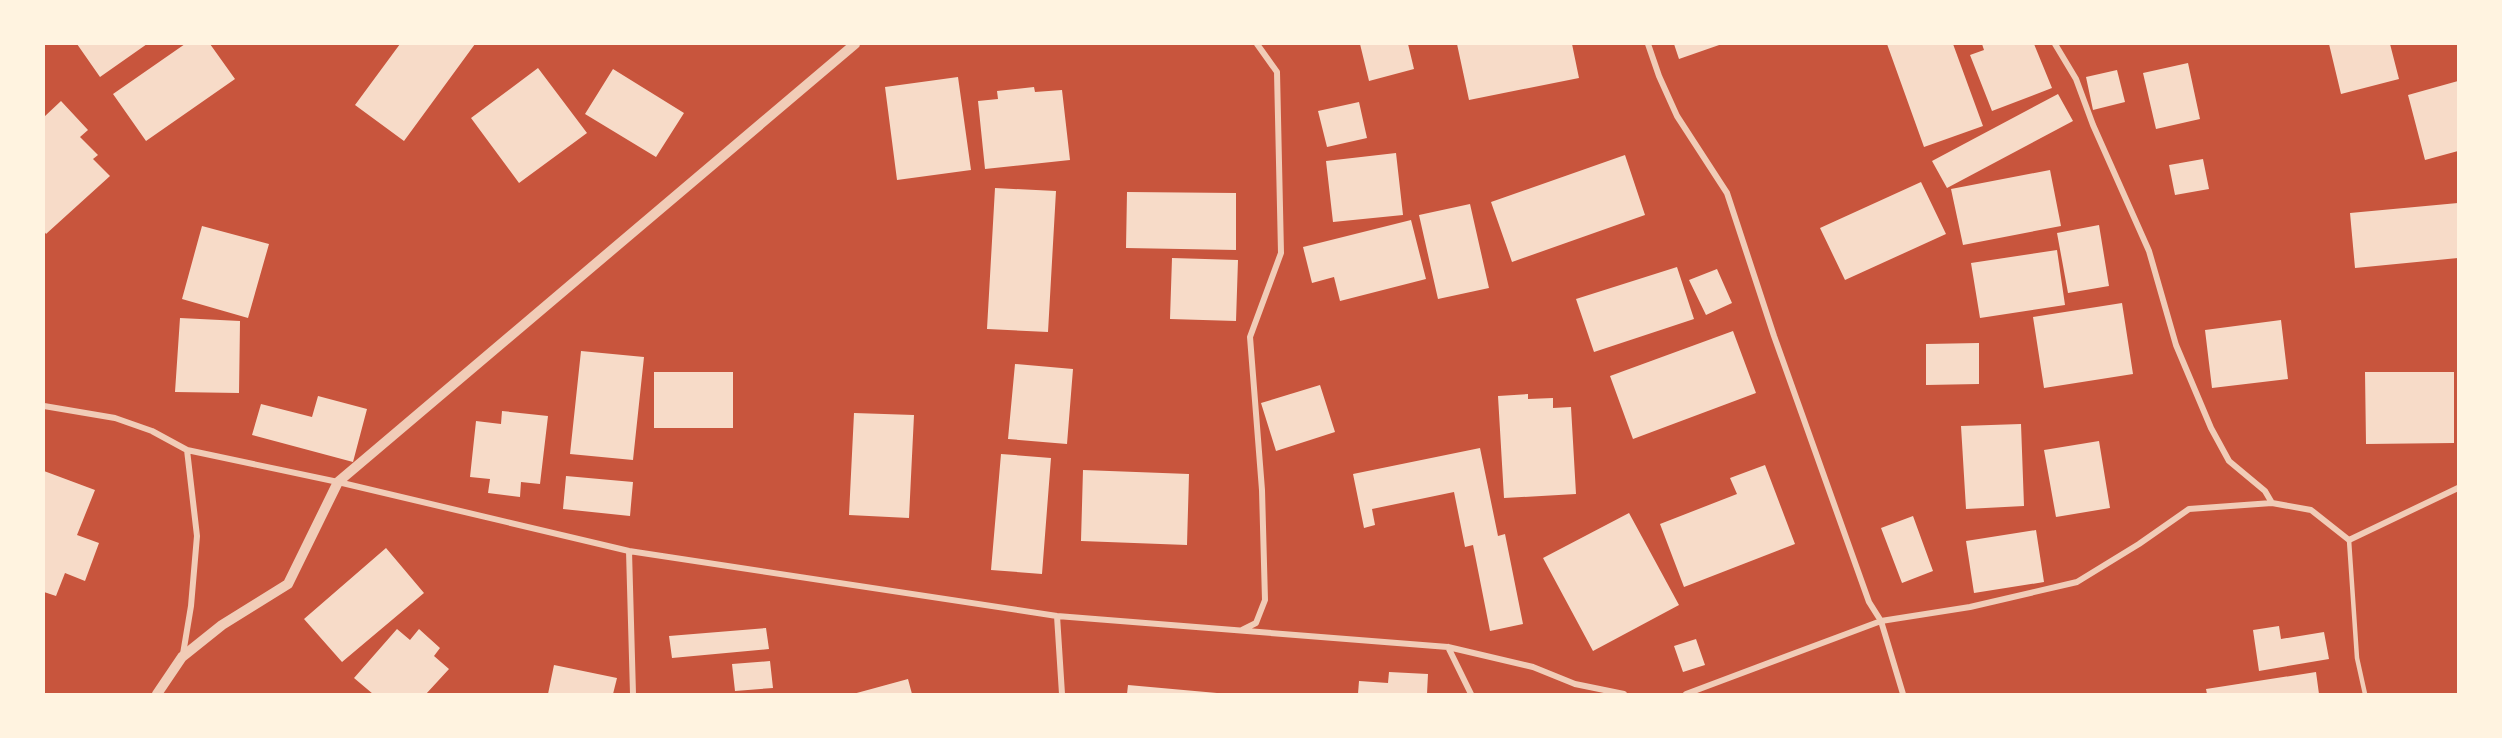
<svg xmlns="http://www.w3.org/2000/svg" width="2502" height="738" viewBox="0 0 2502 738" font-family="Merriweather,serif">
<style>
.building{fill:#f7dbc8}
.lines{fill:none;stroke-linecap:round;stroke-linejoin:round}
.service{stroke:#f1ccb7;stroke-width:4.5}
.minor{stroke:#f1ccb7;stroke-width:6}
.tertiary{stroke:#f1ccb7;stroke-width:10}
</style>
<rect width="100%" height="100%" fill="#c8553d"/>
<path class="building" d="M 77,44 L 147,44 L 100,77 Z
M 185,44 L 210,44 L 235,79 L 146,141 L 113,94 Z
M 400,44 L 475,44 L 404,141 L 355,105 Z
M 1360,44 L 1408,44 L 1414,69 L 1369,81 Z
M 1457,44 L 1572,44 L 1579,78 L 1469,100 Z
M 1674,44 L 1722,44 L 1679,59 Z
M 1887,44 L 1953,44 L 1983,126 L 1924,147 Z
M 1982,44 L 2034,44 L 2052,88 L 1992,111 L 1970,55 L 1984,50 Z
M 2329,44 L 2390,44 L 2399,79 L 2341,94 Z
M 2188,63 L 2200,119 L 2156,129 L 2143,73 Z
M 538,68 L 587,133 L 519,183 L 471,118 Z
M 613,69 L 684,113 L 656,157 L 585,114 Z
M 2117,70 L 2125,102 L 2093,110 L 2086,77 Z
M 958,77 L 971,170 L 897,180 L 885,87 Z
M 2458,81 L 2458,151 L 2425,160 L 2408,95 Z
M 1034,87 L 1035,92 L 1062,90 L 1070,160 L 985,169 L 978,101 L 998,99 L 997,91 Z
M 2058,94 L 2073,121 L 1947,188 L 1932,161 Z
M 61,101 L 88,130 L 80,137 L 98,155 L 93,159 L 110,176 L 46,234 L 44,231 L 44,117 Z
M 1359,102 L 1367,138 L 1327,147 L 1318,111 Z
M 1396,153 L 1403,215 L 1333,222 L 1326,161 Z
M 1625,155 L 1645,215 L 1512,262 L 1491,202 Z
M 2203,159 L 2209,189 L 2175,195 L 2169,165 Z
M 2050,170 L 2061,226 L 1963,245 L 1951,189 Z
M 1921,182 L 1946,234 L 1845,280 L 1820,228 Z
M 995,188 L 1056,191 L 1048,332 L 987,329 Z
M 1127,192 L 1236,193 L 1236,250 L 1126,248 Z
M 2458,203 L 2458,258 L 2355,268 L 2350,213 Z
M 1470,204 L 1489,288 L 1438,299 L 1419,215 Z
M 1411,220 L 1426,279 L 1340,301 L 1334,277 L 1312,283 L 1303,247 Z
M 2099,225 L 2109,286 L 2068,293 L 2057,233 Z
M 202,226 L 269,244 L 248,318 L 182,299 Z
M 2057,250 L 2065,305 L 1980,318 L 1971,263 Z
M 1172,258 L 1238,260 L 1236,321 L 1170,319 Z
M 1677,267 L 1694,319 L 1594,352 L 1576,299 Z
M 1717,269 L 1732,303 L 1706,315 L 1689,280 Z
M 2122,303 L 2133,374 L 2044,388 L 2033,317 Z
M 180,318 L 240,321 L 239,393 L 175,392 Z
M 2281,320 L 2288,379 L 2212,388 L 2205,330 Z
M 1733,331 L 1756,393 L 1633,439 L 1610,376 Z
M 1979,343 L 1979,384 L 1926,385 L 1926,344 Z
M 581,351 L 644,357 L 633,460 L 570,454 Z
M 1015,364 L 1073,369 L 1067,444 L 1008,439 Z
M 654,372 L 733,372 L 733,428 L 654,428 Z
M 2365,372 L 2454,372 L 2454,443 L 2366,444 Z
M 1320,385 L 1335,432 L 1276,451 L 1261,403 Z
M 1528,394 L 1528,399 L 1553,398 L 1553,408 L 1571,407 L 1576,494 L 1504,498 L 1498,396 Z
M 318,396 L 367,409 L 353,462 L 252,435 L 261,404 L 312,417 Z
M 502,411 L 548,416 L 540,484 L 521,482 L 520,497 L 488,493 L 490,479 L 470,477 L 476,421 L 501,424 Z
M 854,413 L 914,415 L 909,518 L 849,515 Z
M 2021,424 L 2024,506 L 1966,509 L 1961,426 Z
M 2099,441 L 2110,508 L 2056,517 L 2044,450 Z
M 1480,448 L 1498,536 L 1505,534 L 1523,624 L 1490,631 L 1473,545 L 1465,547 L 1454,492 L 1372,509 L 1375,525 L 1364,528 L 1353,474 Z
M 1001,454 L 1051,458 L 1042,574 L 991,570 Z
M 1765,465 L 1795,544 L 1684,587 L 1660,524 L 1737,494 L 1730,478 Z
M 1083,470 L 1189,474 L 1187,545 L 1081,541 Z
M 44,471 L 95,490 L 77,535 L 99,543 L 85,581 L 65,573 L 56,596 L 44,592 Z
M 566,476 L 633,482 L 630,516 L 563,509 Z
M 1629,513 L 1679,605 L 1593,651 L 1543,558 Z
M 1913,516 L 1933,571 L 1902,583 L 1881,528 Z
M 2036,530 L 2044,582 L 1974,593 L 1966,541 Z
M 386,548 L 424,593 L 342,662 L 304,619 Z
M 2279,626 L 2281,639 L 2324,632 L 2329,659 L 2259,671 L 2253,630 Z
M 766,628 L 769,649 L 672,658 L 669,636 Z
M 397,629 L 410,640 L 419,629 L 440,648 L 434,656 L 449,669 L 426,694 L 373,694 L 354,678 Z
M 1696,639 L 1705,665 L 1683,672 L 1674,646 Z
M 770,661 L 773,688 L 735,691 L 732,664 Z
M 554,665 L 617,678 L 613,694 L 548,694 Z
M 1389,672 L 1428,674 L 1427,694 L 1358,694 L 1359,681 L 1388,683 Z
M 2316,672 L 2319,694 L 2207,694 L 2206,689 Z
M 908,679 L 912,694 L 853,694 Z
M 1128,685 L 1217,693 L 1217,694 L 1127,694 Z"/>
<g class="lines">
<path class="service" d="M 2349,540 L 2357,658 L 2365,694"/>
<path class="minor" d="M 1648,44 L 1659,76 L 1677,116 L 1727,193 L 1774,336 L 1869,602 L 1881,621 L 1903,694
M 2055,44 L 2076,79 L 2093,125 L 2149,251 L 2176,345 L 2211,428 L 2229,461 L 2265,491 L 2272,503
M 44,406 L 115,418 L 152,431 L 187,450 L 338,482 L 629,551 L 1057,616 L 1448,647 L 1533,667 L 1575,684 L 1624,694
M 629,551 L 633,694
M 1057,616 L 1062,694
M 1242,630 L 1256,623 L 1265,600 L 1262,490 L 1250,337 L 1281,253 L 1277,72 L 1257,44
M 1448,647 L 1471,694
M 183,654 L 191,606 L 197,536 L 187,450
M 1686,694 L 1881,621 L 1970,607 L 2077,582 L 2139,544 L 2189,509 L 2272,503 L 2311,510 L 2349,540 L 2458,488"/>
<path class="tertiary" d="M 157,694 L 182,657 L 222,625 L 288,584 L 338,482 L 855,44"/>
</g>
<rect width="2502" height="738" fill="none" stroke="#fff3e0" stroke-width="90"/>
</svg>
